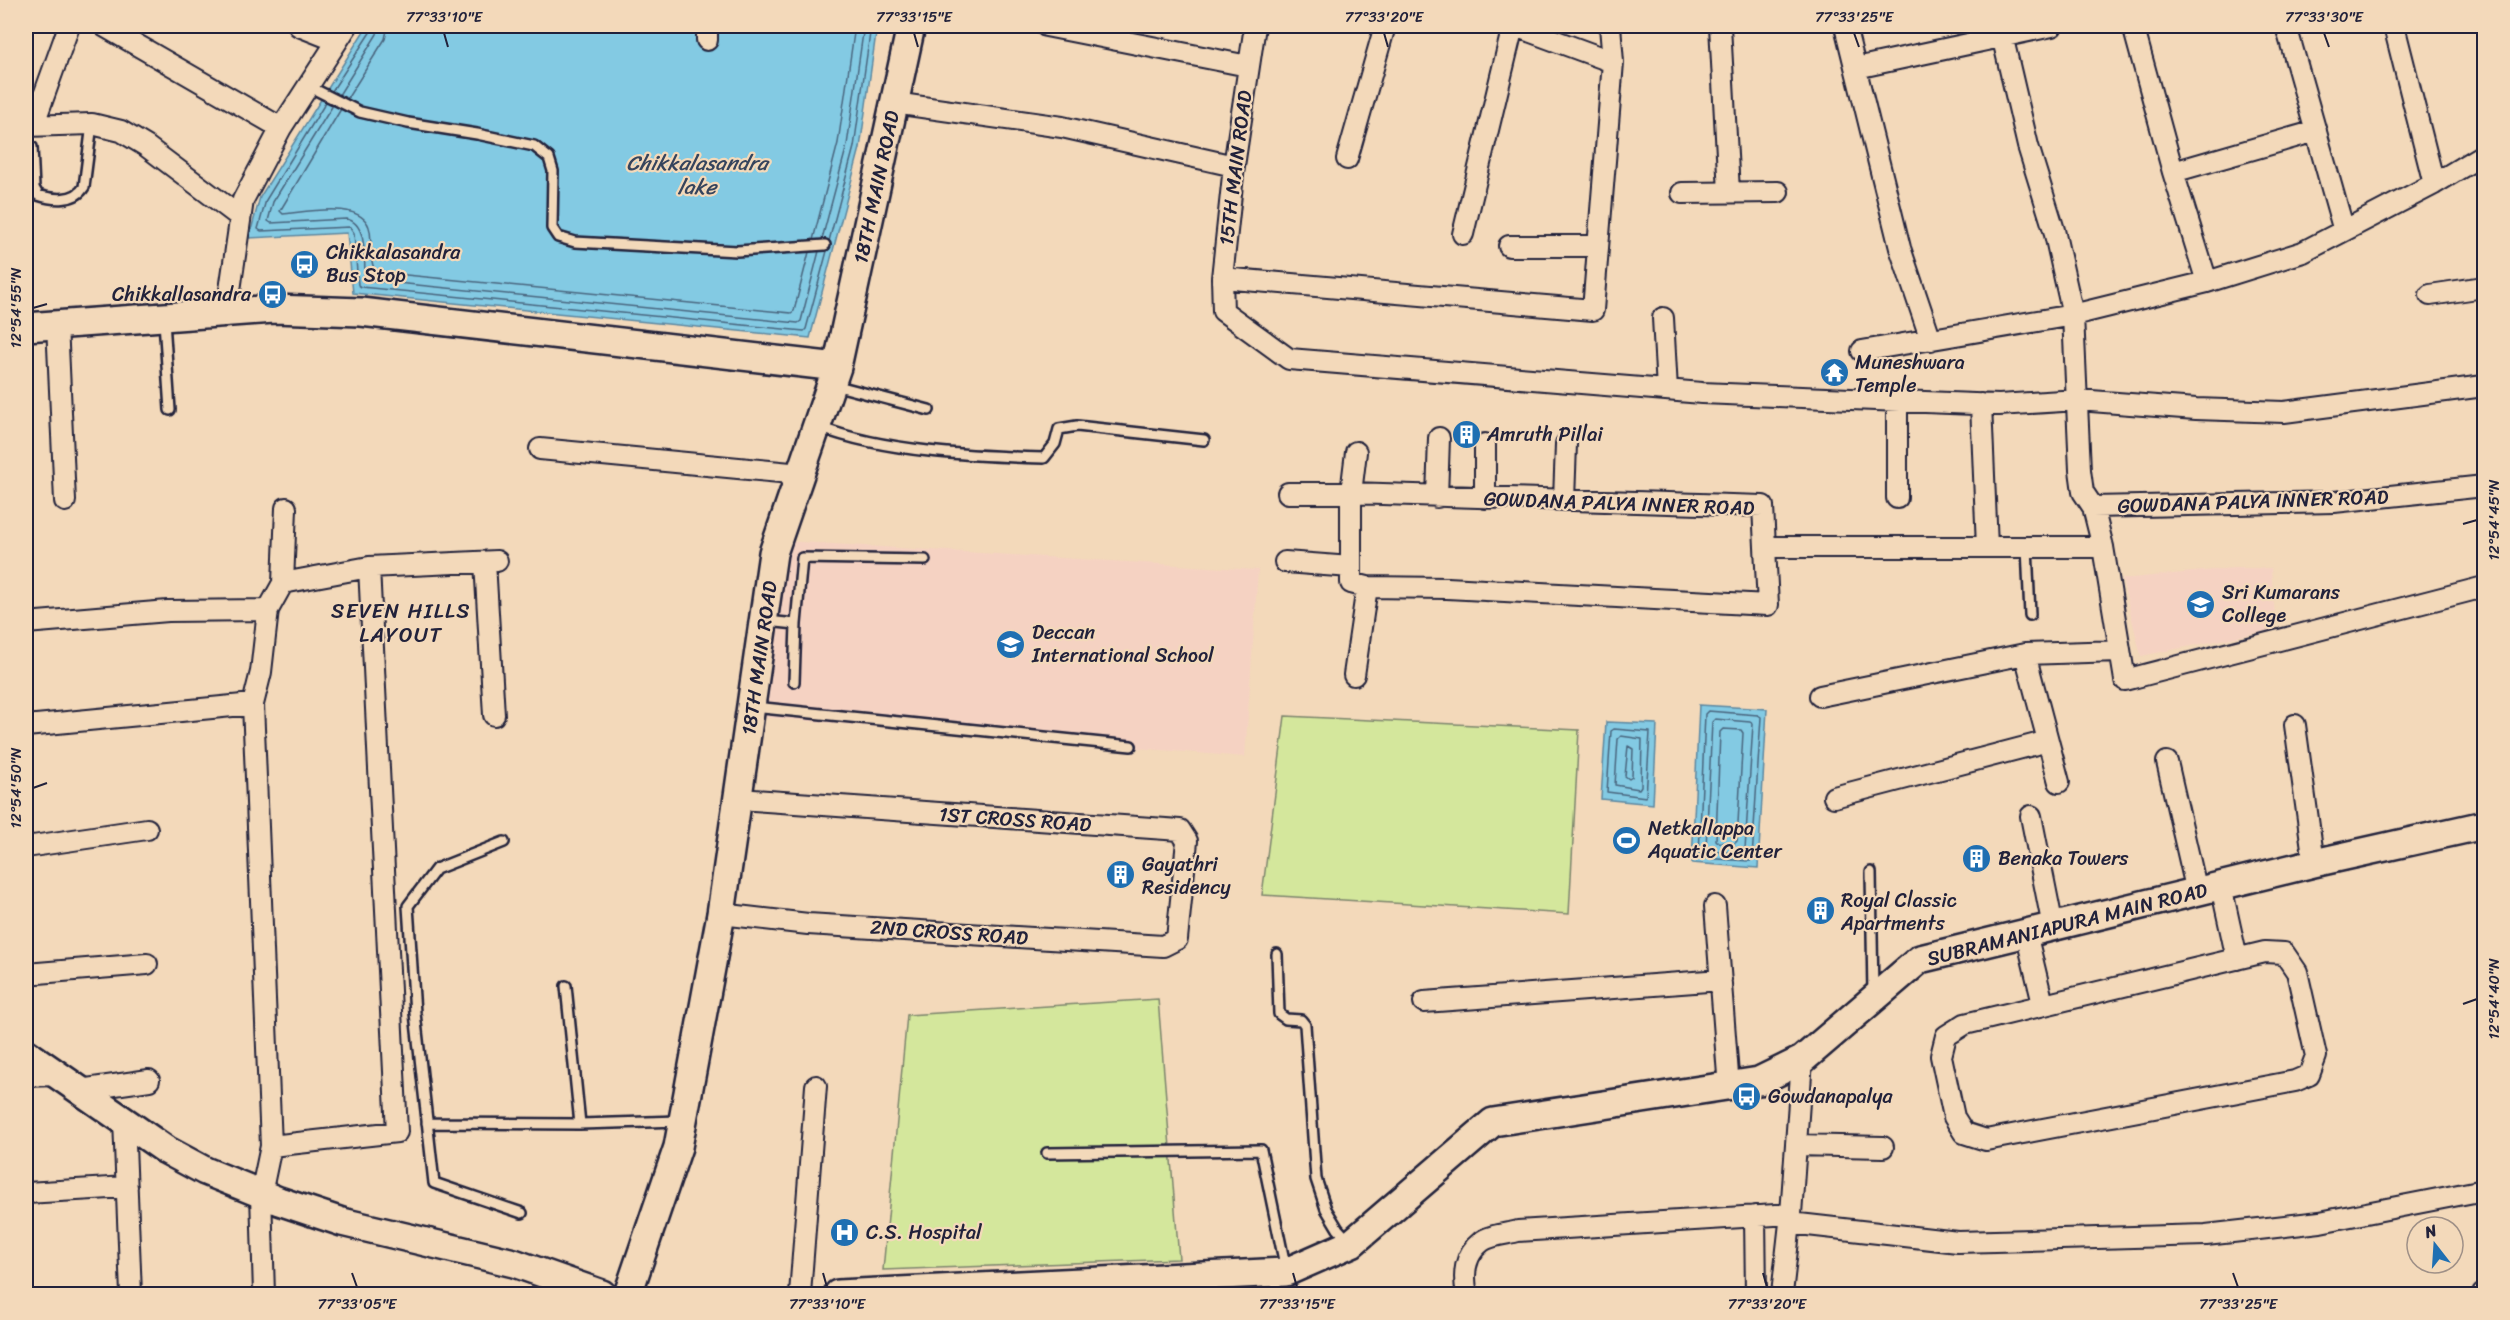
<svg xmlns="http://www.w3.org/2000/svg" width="2510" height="1320" viewBox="0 0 2510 1320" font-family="Sriracha,sans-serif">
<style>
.built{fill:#f5d2c2}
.green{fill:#d4e79c;stroke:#7b846c;stroke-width:1.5}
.water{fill:#83cae3;stroke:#5c87a0;stroke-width:1.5}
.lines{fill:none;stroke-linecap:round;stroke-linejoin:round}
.shore{stroke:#49657e;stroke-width:1.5}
.lane-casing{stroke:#22223b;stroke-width:14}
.street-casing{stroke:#22223b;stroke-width:24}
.secondary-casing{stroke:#22223b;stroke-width:32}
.lane{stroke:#f3d9ba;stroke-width:9}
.street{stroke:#f3d9ba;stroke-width:20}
.secondary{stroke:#f3d9ba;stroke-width:27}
.ticks{fill:none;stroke:#22223b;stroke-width:2}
.labels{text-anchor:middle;stroke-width:4.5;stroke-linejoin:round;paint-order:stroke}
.street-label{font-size:20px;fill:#22223b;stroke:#f3d9ba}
.poi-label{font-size:20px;fill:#22223b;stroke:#f3d9ba;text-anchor:start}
.water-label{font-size:21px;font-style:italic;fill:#35445d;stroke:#f3d9ba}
.neighbourhood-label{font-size:21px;letter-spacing:1.5px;fill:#22223b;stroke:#f3d9ba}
.neatline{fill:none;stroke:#22223b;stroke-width:2}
.ticks-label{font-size:15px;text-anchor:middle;fill:#22223b}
</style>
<rect width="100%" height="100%" fill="#f3d9ba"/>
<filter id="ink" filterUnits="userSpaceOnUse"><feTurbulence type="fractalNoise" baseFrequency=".0167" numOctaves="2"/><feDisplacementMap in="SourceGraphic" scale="12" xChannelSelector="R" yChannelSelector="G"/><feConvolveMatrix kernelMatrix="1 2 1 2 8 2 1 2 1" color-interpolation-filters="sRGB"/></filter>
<g filter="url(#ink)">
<path class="built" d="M 784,541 L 1258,570 L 1245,757 L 759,717 Z
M 2233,568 L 2271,568 L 2276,629 L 2141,656 L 2122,579 Z"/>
<path class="green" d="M 1285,716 L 1579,730 L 1569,914 L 1262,895 Z
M 1158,999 L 1179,1259 L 883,1270 L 907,1015 Z"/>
<path class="water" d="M 367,26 L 877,26 L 860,148 L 810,338 L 353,293 L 347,233 L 249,238 L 260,197 Z
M 1699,705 L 1767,709 L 1758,868 L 1692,863 Z
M 1606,722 L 1657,724 L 1653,804 L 1601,799 Z"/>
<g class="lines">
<path class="shore" d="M 332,91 L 371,31 L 371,26
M 339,95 L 377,34 L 379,26
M 347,99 L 385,39 L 388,26
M 326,102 L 266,200 L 258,229 L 261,231 L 350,227 L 354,233 L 358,285 L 361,287 L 804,331 L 806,329 L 827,251
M 333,105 L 273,202 L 268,221 L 271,223 L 346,219 C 368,222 364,260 365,278 L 367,280 L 798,323 L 801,321 L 819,251
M 341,109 L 280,211 L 283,214 C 307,212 365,199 370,231 C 372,244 369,262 376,272 L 791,313 L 794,311 L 809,252
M 822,239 L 847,145 L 864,26
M 813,240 L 838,143 L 855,26
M 829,241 L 854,147 L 871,26
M 1708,711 L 1758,715 L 1761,717 L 1752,859 L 1750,861 L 1701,858 L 1699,855 L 1705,714 Z
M 1715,719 L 1750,722 L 1753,724 L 1745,850 L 1743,853 L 1709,851 L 1706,848 L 1712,722 Z
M 1614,729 L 1650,732 L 1646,797 L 1607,792 L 1611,731 Z
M 1723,729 L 1741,730 L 1743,733 L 1737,841 L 1734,844 L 1718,842 L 1716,840 L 1720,732 Z
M 1621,736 L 1642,739 L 1641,786 L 1639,789 L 1615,785 L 1618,739 Z
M 1628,746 L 1633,749 L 1632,777 L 1629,779 L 1625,776 Z"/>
<defs>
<path id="lane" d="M 308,86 L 360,112 L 408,123 L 477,134 L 534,146 L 549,158 L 553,171 L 552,228 L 558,237 L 575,242 L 737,251 L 825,245
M 32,147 L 34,188 L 38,195 C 53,200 75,202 84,187 L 92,124
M 164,321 L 170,410
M 834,385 L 929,410
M 819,427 C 884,452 974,456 1044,458 L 1055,444 L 1059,429 L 1077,426 L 1204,440
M 2027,547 L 2030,615
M 767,621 L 796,624 L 802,558 L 925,560
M 794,682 L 796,624
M 754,707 L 1131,746
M 504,842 L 436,869 L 408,906 L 415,1013 L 434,1183 L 522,1213
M 1871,872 L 1873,995
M 1277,954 L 1279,1014 L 1286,1019 L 1301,1020 L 1305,1025 L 1316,1179 L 1326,1209 L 1338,1229 L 1350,1242
M 566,986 L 580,1124
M 427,1123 L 580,1124 L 680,1121
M 1047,1153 L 1261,1150 L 1286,1270"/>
<path id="street" d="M 104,26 L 281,128
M 299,26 L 337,41
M 707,26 L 707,40
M 1046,26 L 1248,66
M 1255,26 L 1234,166 L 1222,278 L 1223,311 L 1289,359 L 1702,393 L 1999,405 L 2078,400 L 2196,409 L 2284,412 L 2484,386
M 1515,26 L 1613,62
M 1720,26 L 1729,192
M 1845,26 L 1900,248 L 1931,340
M 2133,26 L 2173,172 L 2207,282
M 2286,26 L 2344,231
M 2394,26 L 2434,184
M 1856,68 L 2052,26
M 894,103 L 1062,127 L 1234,166
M 26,126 L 92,124 L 121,131 L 146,146 L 240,217
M 33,126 L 69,26
M 2484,154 L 2434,184 L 2303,252 L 2207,282 L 2073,315 L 2080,470 L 2083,492 L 2093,507 L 2103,547 L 2125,680 L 2484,587
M 1347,159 L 1385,26
M 2173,172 L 2316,131
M 1682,193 L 1778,192
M 1463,234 L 1513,26
M 1509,246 L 1597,246
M 1222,278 L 1593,310 L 1613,62 L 1610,26
M 2430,295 L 2484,287
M 227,311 L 243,200 L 281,128 L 347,26
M 1663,318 L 1667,390
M 57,324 L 65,501
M 1862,351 L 2073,315 L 2054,230 L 2028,146 L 2002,35
M 1897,401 L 1897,498
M 1981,404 L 1987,547
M 540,449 L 801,474
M 1288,493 L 1351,493 L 1356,452
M 1437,497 L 1439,438
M 1485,498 L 1485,444
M 1564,500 L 1566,444
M 2093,507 L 2334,502 L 2484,486
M 1765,547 L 1768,605 L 1447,588 L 1367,587 L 1351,583 L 1351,493 L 1763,506 L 1765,547 L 2103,547
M 485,562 L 494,715
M 1285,562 L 1351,567
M 283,583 L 286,508
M 26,623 L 168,611 L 268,610
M 2025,654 L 2059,782
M 1354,675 L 1367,587
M 1820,696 L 2025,654 L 2119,651
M 2295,725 L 2314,863
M 26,726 L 253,704
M 2167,762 L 2197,892
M 1834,797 L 2048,741
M 2031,816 L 2053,927
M 26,847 L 147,829
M 2221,886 L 2237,959
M 1715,906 L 1729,1088
M 721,914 L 808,924 L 1163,946 L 1177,939 L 1187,841 L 1180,830 L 739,799
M 2026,933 L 2043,1004
M 2265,952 L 2284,953 L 2297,972 L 2316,1056 L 2309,1075 L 2295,1081 L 1986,1140 L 1964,1133 L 1954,1117 L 1941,1056 L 1946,1036 L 1965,1024 Z
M 26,974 L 147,964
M 1424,1002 L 1721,980
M 26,1076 L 58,1075
M 80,1090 L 149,1080
M 124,1120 L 131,1294
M 1796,1145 L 1883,1147
M 271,1146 L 397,1132 L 369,567
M 26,1193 L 127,1187
M 1755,1216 L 1756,1294
M 1790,1223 L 1958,1242 L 2206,1235 L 2320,1222 L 2484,1190
M 264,1294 L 261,1194 L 271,1146 L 253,704 L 261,672 L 268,610 L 283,583 L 369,567 L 497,561
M 800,1294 L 816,1086
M 1467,1294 C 1463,1276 1464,1255 1481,1242 C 1489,1235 1507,1234 1518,1231 L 1791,1214
M 1782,1294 L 1791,1214 L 1802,1060
M 2483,1294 L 2484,1294"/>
<path id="secondary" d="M 26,327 L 274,309 L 361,312 L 837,367
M 26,1053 L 166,1150 L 205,1171 L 279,1201 L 342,1222 L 514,1263 L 602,1294
M 628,1294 L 678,1147 L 721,914 L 773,553 L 837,367 L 911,26
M 838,1294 L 1286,1272 L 1352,1243 L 1493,1122 L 1759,1081 L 1802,1060 L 1920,959 L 2314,863 L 2484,825"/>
</defs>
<use href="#lane" class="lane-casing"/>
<use href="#street" class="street-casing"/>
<use href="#secondary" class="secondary-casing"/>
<use href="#lane" class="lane"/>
<use href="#street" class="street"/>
<use href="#secondary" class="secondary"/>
</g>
</g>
<path class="ticks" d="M 444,33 L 448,47M 914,33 L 918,47M 1384,33 L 1388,47M 1854,33 L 1859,47M 2324,33 L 2329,47M 33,308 L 47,304M 2463,524 L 2477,520M 33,788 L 47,783M 2463,1004 L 2477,999M 352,1273 L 357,1287M 823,1273 L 827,1287M 1293,1273 L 1297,1287M 1763,1273 L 1767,1287M 2233,1273 L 2238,1287"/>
<defs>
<symbol id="bus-disc" viewBox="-11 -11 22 22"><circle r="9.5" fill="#1f6fb2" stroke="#f3d9ba"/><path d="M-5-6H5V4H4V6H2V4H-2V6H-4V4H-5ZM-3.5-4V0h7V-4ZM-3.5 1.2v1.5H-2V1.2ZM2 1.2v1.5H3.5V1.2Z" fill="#fff"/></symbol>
<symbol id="temple-disc" viewBox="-11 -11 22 22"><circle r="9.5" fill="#1f6fb2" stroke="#f3d9ba"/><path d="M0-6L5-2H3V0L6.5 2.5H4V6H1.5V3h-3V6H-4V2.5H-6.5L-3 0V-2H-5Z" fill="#fff"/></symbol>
<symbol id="building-disc" viewBox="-11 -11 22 22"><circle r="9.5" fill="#1f6fb2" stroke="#f3d9ba"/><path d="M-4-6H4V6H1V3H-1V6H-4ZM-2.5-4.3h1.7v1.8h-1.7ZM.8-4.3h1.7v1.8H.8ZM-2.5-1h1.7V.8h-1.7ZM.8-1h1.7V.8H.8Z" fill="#fff"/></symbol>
<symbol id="university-disc" viewBox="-11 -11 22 22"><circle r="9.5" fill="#1f6fb2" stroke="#f3d9ba"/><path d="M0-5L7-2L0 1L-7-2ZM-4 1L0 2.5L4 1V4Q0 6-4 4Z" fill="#fff"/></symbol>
<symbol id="school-disc" viewBox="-11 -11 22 22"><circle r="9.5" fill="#1f6fb2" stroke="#f3d9ba"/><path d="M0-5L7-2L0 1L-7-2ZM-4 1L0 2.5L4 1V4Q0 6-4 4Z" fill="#fff"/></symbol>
<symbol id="stadium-disc" viewBox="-11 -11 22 22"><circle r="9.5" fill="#1f6fb2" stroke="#f3d9ba"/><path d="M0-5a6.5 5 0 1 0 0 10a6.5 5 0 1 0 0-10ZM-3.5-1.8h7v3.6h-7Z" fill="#fff"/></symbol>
<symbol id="hospital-disc" viewBox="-11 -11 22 22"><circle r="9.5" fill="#1f6fb2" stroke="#f3d9ba"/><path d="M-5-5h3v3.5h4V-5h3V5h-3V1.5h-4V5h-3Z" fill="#fff"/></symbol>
</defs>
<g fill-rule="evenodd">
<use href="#bus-disc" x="288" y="248" width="33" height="33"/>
<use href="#bus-disc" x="256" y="278" width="33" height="33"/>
<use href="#temple-disc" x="1818" y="356" width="33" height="33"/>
<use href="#building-disc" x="1450" y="418" width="33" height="33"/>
<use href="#university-disc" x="2184" y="588" width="33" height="33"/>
<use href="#school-disc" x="994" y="628" width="33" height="33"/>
<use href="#stadium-disc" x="1610" y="824" width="33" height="33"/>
<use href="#building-disc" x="1960" y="842" width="33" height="33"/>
<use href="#building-disc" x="1104" y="858" width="33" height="33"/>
<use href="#building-disc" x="1804" y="894" width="33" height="33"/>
<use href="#bus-disc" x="1730" y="1080" width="33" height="33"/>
<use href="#hospital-disc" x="828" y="1216" width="33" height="33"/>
</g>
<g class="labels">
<g class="street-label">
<text transform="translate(1235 168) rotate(-83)" y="7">15TH MAIN ROAD</text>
<text transform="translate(876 187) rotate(-78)" y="7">18TH MAIN ROAD</text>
<text transform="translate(2253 501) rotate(-2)" y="7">GOWDANA PALYA INNER ROAD</text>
<text transform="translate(1619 503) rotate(2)" y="7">GOWDANA PALYA INNER ROAD</text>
<text transform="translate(759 658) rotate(-82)" y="7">18TH MAIN ROAD</text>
<text transform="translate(1015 819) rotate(4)" y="7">1ST CROSS ROAD</text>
<text transform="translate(2067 924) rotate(-14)" y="7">SUBRAMANIAPURA MAIN ROAD</text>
<text transform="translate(949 932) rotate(4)" y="7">2ND CROSS ROAD</text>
</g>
<g class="poi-label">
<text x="326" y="259">Chikkalasandra<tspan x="326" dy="23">Bus Stop</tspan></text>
<text x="251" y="301" text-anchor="end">Chikkallasandra</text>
<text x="1855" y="369">Muneshwara<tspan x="1855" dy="23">Temple</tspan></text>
<text x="1487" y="441">Amruth Pillai</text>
<text x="2222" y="599">Sri Kumarans<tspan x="2222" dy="23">College</tspan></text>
<text x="1032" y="639">Deccan<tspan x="1032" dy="23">International School</tspan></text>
<text x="1648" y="835">Netkallappa<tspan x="1648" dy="23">Aquatic Center</tspan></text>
<text x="1998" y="865">Benaka Towers</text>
<text x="1142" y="871">Gayathri<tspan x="1142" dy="23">Residency</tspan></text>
<text x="1841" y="907">Royal Classic<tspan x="1841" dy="23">Apartments</tspan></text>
<text x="1768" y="1103">Gowdanapalya</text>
<text x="866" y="1239">C.S. Hospital</text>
</g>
<g class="water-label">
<text x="697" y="170">Chikkalasandra<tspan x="697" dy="24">lake</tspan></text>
</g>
<g class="neighbourhood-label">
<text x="401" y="618">SEVEN HILLS<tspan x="401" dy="24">LAYOUT</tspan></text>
</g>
</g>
<rect width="2510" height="1320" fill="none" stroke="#f3d9ba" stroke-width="66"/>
<g transform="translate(2435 1245) rotate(343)"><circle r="28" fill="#f3d9ba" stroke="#9f9087" stroke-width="1.5"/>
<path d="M0-4.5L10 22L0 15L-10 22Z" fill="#1f6fb2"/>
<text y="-9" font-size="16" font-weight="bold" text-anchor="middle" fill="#22223b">N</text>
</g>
<rect x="33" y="33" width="2444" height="1254" class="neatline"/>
<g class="ticks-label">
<text x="444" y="22">77°33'10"E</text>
<text x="914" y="22">77°33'15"E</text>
<text x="1384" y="22">77°33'20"E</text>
<text x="1854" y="22">77°33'25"E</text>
<text x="2324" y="22">77°33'30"E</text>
<text transform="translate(16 308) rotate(-90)" y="5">12°54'55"N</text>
<text transform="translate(2494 520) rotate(-90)" y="5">12°54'45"N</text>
<text transform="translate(16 788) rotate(-90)" y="5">12°54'50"N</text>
<text transform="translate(2494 999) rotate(-90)" y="5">12°54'40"N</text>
<text x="357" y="1309">77°33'05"E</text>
<text x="827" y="1309">77°33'10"E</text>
<text x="1297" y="1309">77°33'15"E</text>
<text x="1767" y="1309">77°33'20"E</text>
<text x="2238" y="1309">77°33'25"E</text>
</g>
</svg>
